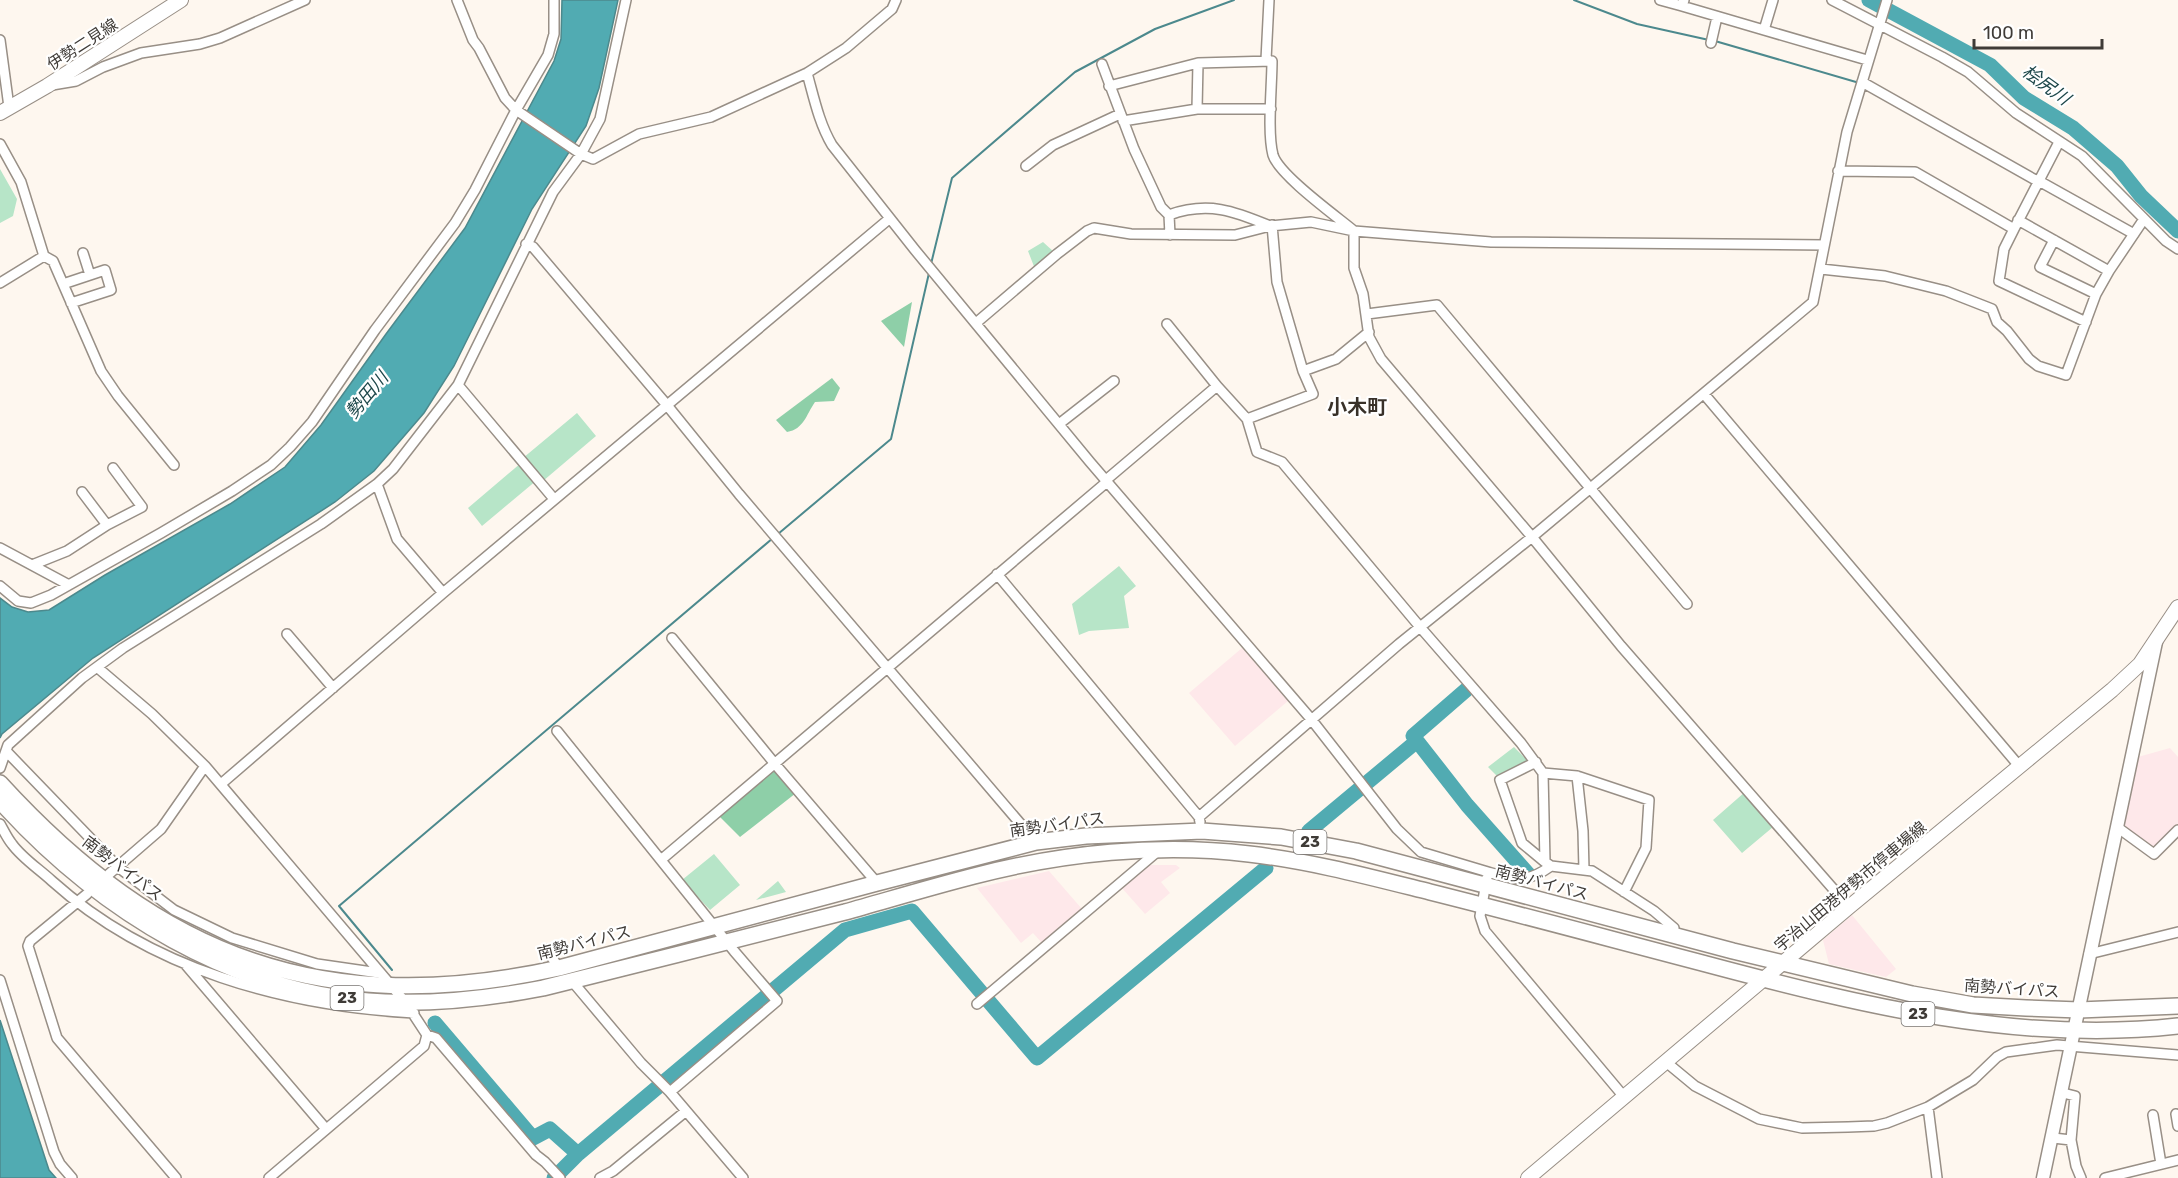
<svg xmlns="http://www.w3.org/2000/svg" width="2178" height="1178" viewBox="0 0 2178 1178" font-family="Rubik,'Noto Sans JP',sans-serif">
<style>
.commercial{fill:#fee8ea}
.green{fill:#b7e5c8}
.forest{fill:#8ecfa8}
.water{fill:#51abb2;stroke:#4c898d;stroke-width:1.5}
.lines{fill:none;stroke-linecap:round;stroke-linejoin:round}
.stream{stroke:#4c898d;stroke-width:2}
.river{stroke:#51abb2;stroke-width:15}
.minor-casing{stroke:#988f86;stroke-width:12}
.tertiary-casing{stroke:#988f86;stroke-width:15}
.secondary-casing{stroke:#988f86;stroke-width:16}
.trunk-casing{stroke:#988f86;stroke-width:18}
.minor{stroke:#fff;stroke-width:9}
.tertiary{stroke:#fff;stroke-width:12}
.secondary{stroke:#fff;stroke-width:14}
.trunk{stroke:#fff;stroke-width:15}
.labels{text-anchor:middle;stroke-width:4.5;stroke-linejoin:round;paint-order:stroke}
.shield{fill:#fff;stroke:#797673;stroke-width:1.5}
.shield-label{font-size:15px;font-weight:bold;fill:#3f3b37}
.street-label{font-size:16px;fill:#3f3b37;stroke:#fff}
.water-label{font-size:18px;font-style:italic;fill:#1e484b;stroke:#fff}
.quarter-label{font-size:20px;font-weight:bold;fill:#383129;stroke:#fff}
</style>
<rect width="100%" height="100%" fill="#fef7ef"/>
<path class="commercial" d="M 1242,648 L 1288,701 L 1235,746 L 1189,693 Z
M 2170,748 L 2178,757 L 2178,824 L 2156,848 L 2122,826 L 2138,757 Z
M 1149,865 L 1176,865 L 1180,868 L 1161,882 L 1170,893 L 1145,914 L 1121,887 Z
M 1049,871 L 1082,909 L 1042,943 L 1033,933 L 1021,943 L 977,888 Z
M 1852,915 L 1896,969 L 1886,977 L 1829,964 L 1823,940 Z"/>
<path class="green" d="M 0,169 L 17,199 L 13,216 L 0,223 Z
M 1043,242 L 1054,252 L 1035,269 L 1028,251 Z
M 577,413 L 596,436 L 543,481 L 523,458 Z
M 521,463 L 537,480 L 482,526 L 468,508 Z
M 1119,566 L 1136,586 L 1124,596 L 1129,628 L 1089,631 L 1079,635 L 1072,604 Z
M 1514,747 L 1528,761 L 1498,777 L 1488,767 Z
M 1745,792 L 1773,827 L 1742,853 L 1713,820 Z
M 714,854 L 740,885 L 710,910 L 682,880 Z
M 778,881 L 786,892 L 756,900 Z"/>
<path class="forest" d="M 912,302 L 904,347 L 881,321 Z
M 832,378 L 840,388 L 834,401 L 815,402 C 806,415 804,429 787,432 L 776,420 Z
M 775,768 L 796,793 L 740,837 L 718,815 Z"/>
<path class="water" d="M 562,0 L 618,0 L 599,88 L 586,126 L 532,209 L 454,366 L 424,413 L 374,471 L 335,502 L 93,658 L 2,734 L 0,738 L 0,598 L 12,607 L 28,612 L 49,610 L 105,575 L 230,504 L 285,467 L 321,425 L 386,334 L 465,228 L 554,61 L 561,39 Z
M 0,1020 L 49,1170 L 56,1178 L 0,1178 Z"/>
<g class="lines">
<path class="stream" d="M 1574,0 L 1637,24 L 1709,40
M 1715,41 L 1856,82
M 931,264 L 952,178 L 1075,72 L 1155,29 L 1234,0
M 778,534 L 891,439 L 929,273
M 392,970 L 339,906 L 773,538"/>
<path class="river" d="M 1869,0 L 1990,65 L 2024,98 L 2073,128 L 2117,166 L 2141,196 L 2178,231
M 1417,741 L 1467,805 L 1529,875
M 1309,831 L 1417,741 L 1413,736 L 1466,690
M 435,1023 L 533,1138 L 550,1129 L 578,1154 L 554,1178
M 578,1154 L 845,930 L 912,911 L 1037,1058 L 1266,868"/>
<defs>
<path id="minor" d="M 457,0 L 473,40 L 479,48 L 505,98 L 516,110 L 581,154 L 593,159 L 639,134 L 711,117 L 807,73 L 846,48 L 892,9 L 896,0
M 1660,0 L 1682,6
M 1684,0 L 1682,6 L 1764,30
M 1773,0 L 1764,30 L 1867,60
M 1832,0 L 1942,57 L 1968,72 L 2016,113 L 2082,156 L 2166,241 L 2178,249
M 0,40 L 9,107
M 1711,43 L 1717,17
M 1266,60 L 1269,0
M 1102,64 L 1134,149 L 1161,207 L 1169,215 L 1170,235
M 807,73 C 814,98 819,123 832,145 L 915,250 L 1090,462 L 1311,719 L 1397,829 L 1421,852 L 1488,872 L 1480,916 L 1485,931 L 1625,1098
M 1862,82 L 2039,182
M 52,85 L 76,81 L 103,67 L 141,53 L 200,44 L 220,38 L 305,0
M 1109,86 L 1198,63 L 1272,61 C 1272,86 1267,132 1273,155 C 1279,175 1336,216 1354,231 L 1354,268 L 1363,294 L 1369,337 L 1381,359 L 1532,537 L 1621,646 L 1849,907
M 1197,109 L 1198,63
M 1123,121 L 1197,109 L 1271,109
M 0,144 L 21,182 L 44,256 L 53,261 L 101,371 L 118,396 L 174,465
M 1026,166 L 1053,145 L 1120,114
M 1838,171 L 1915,172 L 2014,229 L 2059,142
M 2039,181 L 2134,234
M 1169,215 C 1208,201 1234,211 1270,226
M 2018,220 L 2109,271 L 2144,219
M 1272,225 L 1277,282 L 1303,371
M 2014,229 L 2004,249 L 1999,281 L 2086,322
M 2054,240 L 2040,267 L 2096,294 L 2109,271
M 526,244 L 533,247 L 666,404 L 739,494 L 1036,842
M 83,253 L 90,275
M 1821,269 L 1885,276 L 1946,291 L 1992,309 L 1997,322 L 2007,331 L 2029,359 L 2038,366 L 2066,375 L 2096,294
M 0,283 L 44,256
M 63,284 L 105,270 L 111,290 L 71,303
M 1367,314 L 1437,305 L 1687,604
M 976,323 L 1057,254 L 1087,231 L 1094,228 L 1131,234 L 1235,235 L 1270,226 L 1311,222 L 1354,231 L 1491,242 L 1824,245
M 1167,324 L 1217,386
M 458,385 L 554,499
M 1704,394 L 2020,767
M 1247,419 L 1313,394 L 1303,371 L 1336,359 L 1369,332
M 1059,424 L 1114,381
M 1106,480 L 1217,386 L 1247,419 L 1257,452 L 1282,462 L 1420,627 L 1521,743 L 1543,773 L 1545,862 L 1551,866 L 1592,871 L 1654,911 L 1674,928
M 377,484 L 397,539 L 443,593
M 82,492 L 107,525
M 0,548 L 69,585
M 32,565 L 67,551 L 107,525 L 142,507 L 113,468
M 997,574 L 1199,817 L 1200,822
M 0,586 L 18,601 L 31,603 L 51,595 L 161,533 L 232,491 L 271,465 L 290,447 L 312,422 L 375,330 L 455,223 L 475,190 L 516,110 L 548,55 L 554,34 L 554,0
M 287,634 L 333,688
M 672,638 L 775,764 L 877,883
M 98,668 L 152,714 L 205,766 L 406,1003 L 427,1035 L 424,1046 L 269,1178
M 557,731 L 734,951 L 777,1001 L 670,1092
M 6,751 L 118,867 L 174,910 L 232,938 L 317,964 L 379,973
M 1536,762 L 1500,780 L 1522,843 L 1545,862
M 0,768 L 8,745 L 82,678 L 123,648 L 321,524 L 377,484 L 393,469 L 458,385 L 553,192 L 581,154 L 600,119 L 626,0
M 1543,773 L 1577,776 L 1583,831 L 1584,870
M 1577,776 L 1649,800 L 1646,848 L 1624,892
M 221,784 L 443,593 L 889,219
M 1199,817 L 1399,644 L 1532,537 L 1813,302 L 1847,132 L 1887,0
M 0,824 C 4,831 7,838 12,844 C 22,858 39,869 52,881 C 150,969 284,1006 414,1013
M 2117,827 L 2154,854 L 2178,830
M 662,859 L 1108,481
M 1488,872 C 1515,880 1526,884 1551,866
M 109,874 L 161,829 L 205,766
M 87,894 L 30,941 L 28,946 L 57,1038 L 176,1178
M 546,949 L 559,968
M 2089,954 L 2178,932
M 186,965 L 326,1129
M 0,980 L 54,1152 L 60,1164 L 72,1178
M 572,981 L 641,1063 L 670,1092 L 743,1178
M 977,1004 L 1158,851
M 427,1035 L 436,1038 L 536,1155 L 545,1162 L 560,1178
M 1666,1062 L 1695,1086 L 1759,1119 L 1802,1128 L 1848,1127 L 1874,1126 L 1887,1123 L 1928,1107 L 1973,1080 L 1997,1057 L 2006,1052 L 2057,1045 L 2178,1055
M 2063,1093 L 2075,1096 L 2071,1140
M 1928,1107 L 1937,1178
M 2176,1114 L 2178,1126
M 2153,1115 L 2161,1164
M 2053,1138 L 2071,1140 L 2076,1166 L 2081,1178
M 600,1178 L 613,1171 L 686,1111
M 2105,1178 L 2178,1160"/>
<path id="tertiary" d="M 2043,1178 L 2156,642"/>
<path id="secondary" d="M 0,113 L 47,86 L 181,0
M 1528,1178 L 1849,907 L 2112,690 L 2140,664 L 2178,607"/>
<path id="trunk" d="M 0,783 C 160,958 325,1020 559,968 L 877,883 L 1036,842 L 1086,836 L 1202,831 L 1281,837 L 1356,851 L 1733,951 L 1912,994 L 1973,1005 L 2026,1008 L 2079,1010 L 2178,1006
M 0,801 C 98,910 235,996 385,1002 C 438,1004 491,998 543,988 C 644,963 744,938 845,912 C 888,900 931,887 974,876 C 1062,853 1159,843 1249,854 C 1310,861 1370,877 1430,892 C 1522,915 1614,940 1706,964 C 1860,1005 2018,1044 2178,1026"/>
</defs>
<use href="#minor" class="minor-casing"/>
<use href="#tertiary" class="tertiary-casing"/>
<use href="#secondary" class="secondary-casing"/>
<use href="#trunk" class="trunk-casing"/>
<use href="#minor" class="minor"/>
<use href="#tertiary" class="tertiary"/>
<use href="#secondary" class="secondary"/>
<use href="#trunk" class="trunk"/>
</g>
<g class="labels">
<g class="shield">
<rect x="1293.5" y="830" width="33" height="24" rx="4.5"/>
<rect x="330.5" y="986" width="33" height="24" rx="4.5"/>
<rect x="1901.5" y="1002" width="33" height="24" rx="4.5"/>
</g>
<g class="shield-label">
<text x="1310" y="847">23</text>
<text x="347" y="1003">23</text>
<text x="1918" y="1019">23</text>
</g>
<g class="street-label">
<text transform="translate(82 44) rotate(-33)" y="6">伊勢二見線</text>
<text transform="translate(1057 824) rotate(-8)" y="6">南勢バイパス</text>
<text transform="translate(123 868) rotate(37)" y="6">南勢バイパス</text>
<text transform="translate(1542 882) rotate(15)" y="6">南勢バイパス</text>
<text transform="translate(1850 886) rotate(-40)" y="6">宇治山田港伊勢市停車場線</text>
<text transform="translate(584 942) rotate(-14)" y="6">南勢バイパス</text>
<text transform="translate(2012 988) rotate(4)" y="6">南勢バイパス</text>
</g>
<g class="water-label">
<text transform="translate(2046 85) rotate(36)" y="6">桧尻川</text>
<text transform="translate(367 395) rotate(-50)" y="6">勢田川</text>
</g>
<g class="quarter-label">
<text x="1357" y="414">小木町</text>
</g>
</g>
<path d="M1974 39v9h128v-9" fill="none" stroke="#3f3b37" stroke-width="3"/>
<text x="1983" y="39" font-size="18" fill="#3f3b37" stroke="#ffffff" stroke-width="4.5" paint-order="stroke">100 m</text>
</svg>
